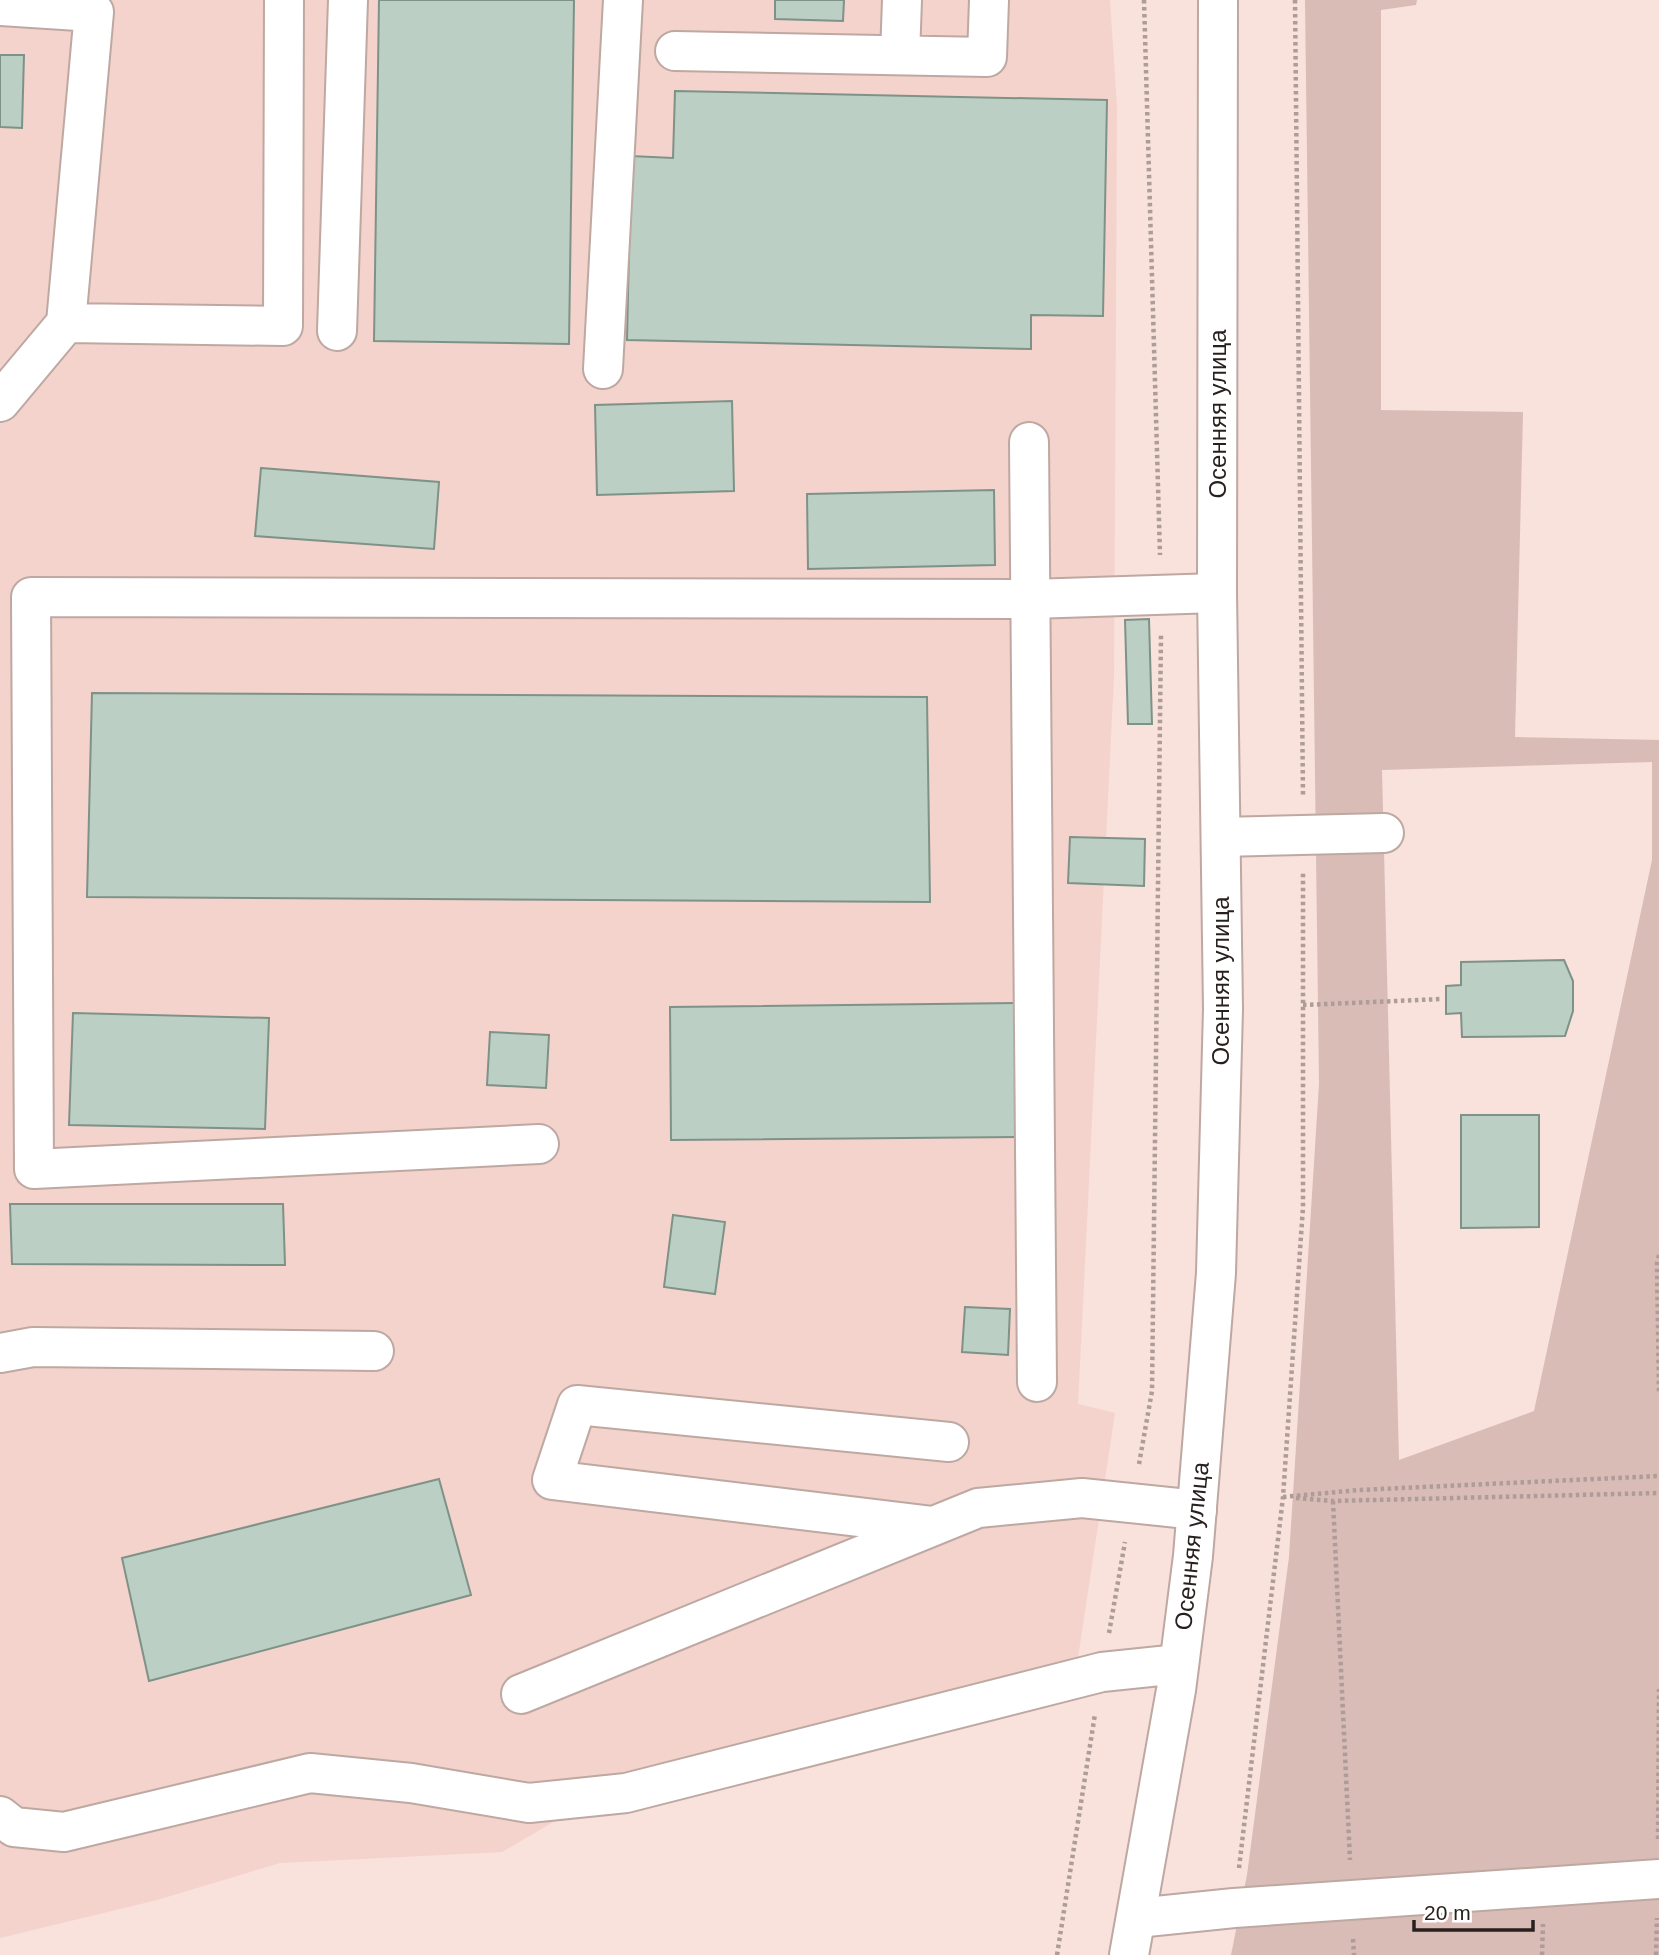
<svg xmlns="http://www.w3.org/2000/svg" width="1659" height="1955" viewBox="0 0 1659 1955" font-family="Helvetica,sans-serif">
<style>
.built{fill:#f3d3cb}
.green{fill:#d9bcb6;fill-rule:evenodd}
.building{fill:#bbcfc4;stroke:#7e9287;stroke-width:2}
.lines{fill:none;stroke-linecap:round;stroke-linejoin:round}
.minor-casing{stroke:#bea8a2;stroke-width:42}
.major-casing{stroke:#bea8a2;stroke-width:42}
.path{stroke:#ae9c98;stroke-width:4.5;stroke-dasharray:3.5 3.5;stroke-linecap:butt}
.minor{stroke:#fff;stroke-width:38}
.major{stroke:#fff;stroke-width:38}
.labels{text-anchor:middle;stroke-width:6;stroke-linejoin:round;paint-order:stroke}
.street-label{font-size:24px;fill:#28201e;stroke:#fff}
</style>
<rect width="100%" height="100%" fill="#f9e1dc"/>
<path class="built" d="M 0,0 L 1110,0 L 1117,108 L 1114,676 L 1078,1404 L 1115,1413 L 1077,1664 L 632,1776 L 502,1852 L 280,1863 L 157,1900 L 0,1938 Z"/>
<path class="green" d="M 1305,0 L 1417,0 L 1416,5 L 1381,10 L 1381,410 L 1523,412 L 1515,737 L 1659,740 L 1659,1955 L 1231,1955 L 1247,1875 L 1289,1557 L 1319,1084 ZM 1652,762 L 1652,860 L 1534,1411 L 1399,1460 L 1382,770 Z"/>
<path class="building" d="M 379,0 L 574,0 L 569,344 L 374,341 Z
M 775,0 L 844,0 L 843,21 L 775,19 Z
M 0,55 L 24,55 L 22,128 L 0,127 Z
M 675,91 L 1107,100 L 1103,316 L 1031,315 L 1031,349 L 627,340 L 631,156 L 673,158 Z
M 732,401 L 734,491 L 597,495 L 595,405 Z
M 261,468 L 439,482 L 434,549 L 255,536 Z
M 994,490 L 995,565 L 808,569 L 807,494 Z
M 1149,619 L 1152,724 L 1128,724 L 1125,620 Z
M 92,693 L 927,697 L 930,902 L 87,897 Z
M 1070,837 L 1145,839 L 1144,886 L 1068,883 Z
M 1564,960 L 1573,981 L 1573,1011 L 1565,1036 L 1462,1037 L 1461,1013 L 1446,1014 L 1446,986 L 1461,985 L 1461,962 Z
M 1026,1003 L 1027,1137 L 671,1140 L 670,1007 Z
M 73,1013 L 269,1018 L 265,1129 L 69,1125 Z
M 490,1032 L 549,1035 L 546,1088 L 487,1085 Z
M 1461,1115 L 1539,1115 L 1539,1227 L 1461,1228 Z
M 10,1204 L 283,1204 L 285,1265 L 12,1264 Z
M 673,1215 L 725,1222 L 715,1294 L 664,1287 Z
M 965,1307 L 1010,1309 L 1008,1355 L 962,1352 Z
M 439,1479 L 471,1595 L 149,1681 L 122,1558 Z"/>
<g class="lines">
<defs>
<path id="minor" d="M 0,6 L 94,12 L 66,323 L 0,402
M 675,51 L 987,57 L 989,0
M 900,55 L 902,0
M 66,323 L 283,326 L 284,0
M 337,331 L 348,0
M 603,369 L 623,0
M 1029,442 L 1037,1382
M 1221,837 L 1384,833
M 539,1144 L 34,1169 L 31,597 L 1031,599 L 1217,593
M 0,1353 L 33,1347 L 374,1351
M 933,1526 L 552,1480 L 577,1405 L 949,1442
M 521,1694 L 978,1508 L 1082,1498 L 1197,1510
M 0,1816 L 14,1827 L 64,1832 L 310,1773 L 411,1783 L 529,1803 L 626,1793 L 1102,1672 L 1179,1664
M 1137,1918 L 1234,1908 L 1659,1879"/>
<path id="major" d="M 1129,1955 L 1176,1690 L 1193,1556 L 1216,1273 L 1223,1009 L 1217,593 L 1218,0"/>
</defs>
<use href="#minor" class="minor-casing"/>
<use href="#major" class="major-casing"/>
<path class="path" d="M 1144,0 L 1160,555
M 1295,0 L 1303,797
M 1303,1005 L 1442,999
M 1659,1255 L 1657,1264 L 1659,1392
M 1139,1464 L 1152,1391 L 1161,634
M 1283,1497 L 1359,1490 L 1659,1476
M 1296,1498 L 1333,1501 L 1659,1493
M 1333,1501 L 1350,1860
M 1109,1633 L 1125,1542
M 1658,1839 L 1659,1689
M 1239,1868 L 1283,1497 L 1303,1207 L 1303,872
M 1353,1939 L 1354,1955
M 1057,1955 L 1095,1714
M 1542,1955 L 1543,1924
M 1656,1955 L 1657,1918"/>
<use href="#minor" class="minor"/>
<use href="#major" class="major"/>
</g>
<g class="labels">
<g class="street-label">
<text transform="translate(1218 414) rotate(-90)" y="8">Осенняя улица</text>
<text transform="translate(1221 981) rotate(-90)" y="8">Осенняя улица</text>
<text transform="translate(1192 1546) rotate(-84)" y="8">Осенняя улица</text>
</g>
</g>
<path d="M1414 1920v10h119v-10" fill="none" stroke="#28201e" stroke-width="3.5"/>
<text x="1424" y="1920" font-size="21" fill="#28201e" stroke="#ffffff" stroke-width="5" paint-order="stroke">20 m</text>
</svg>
